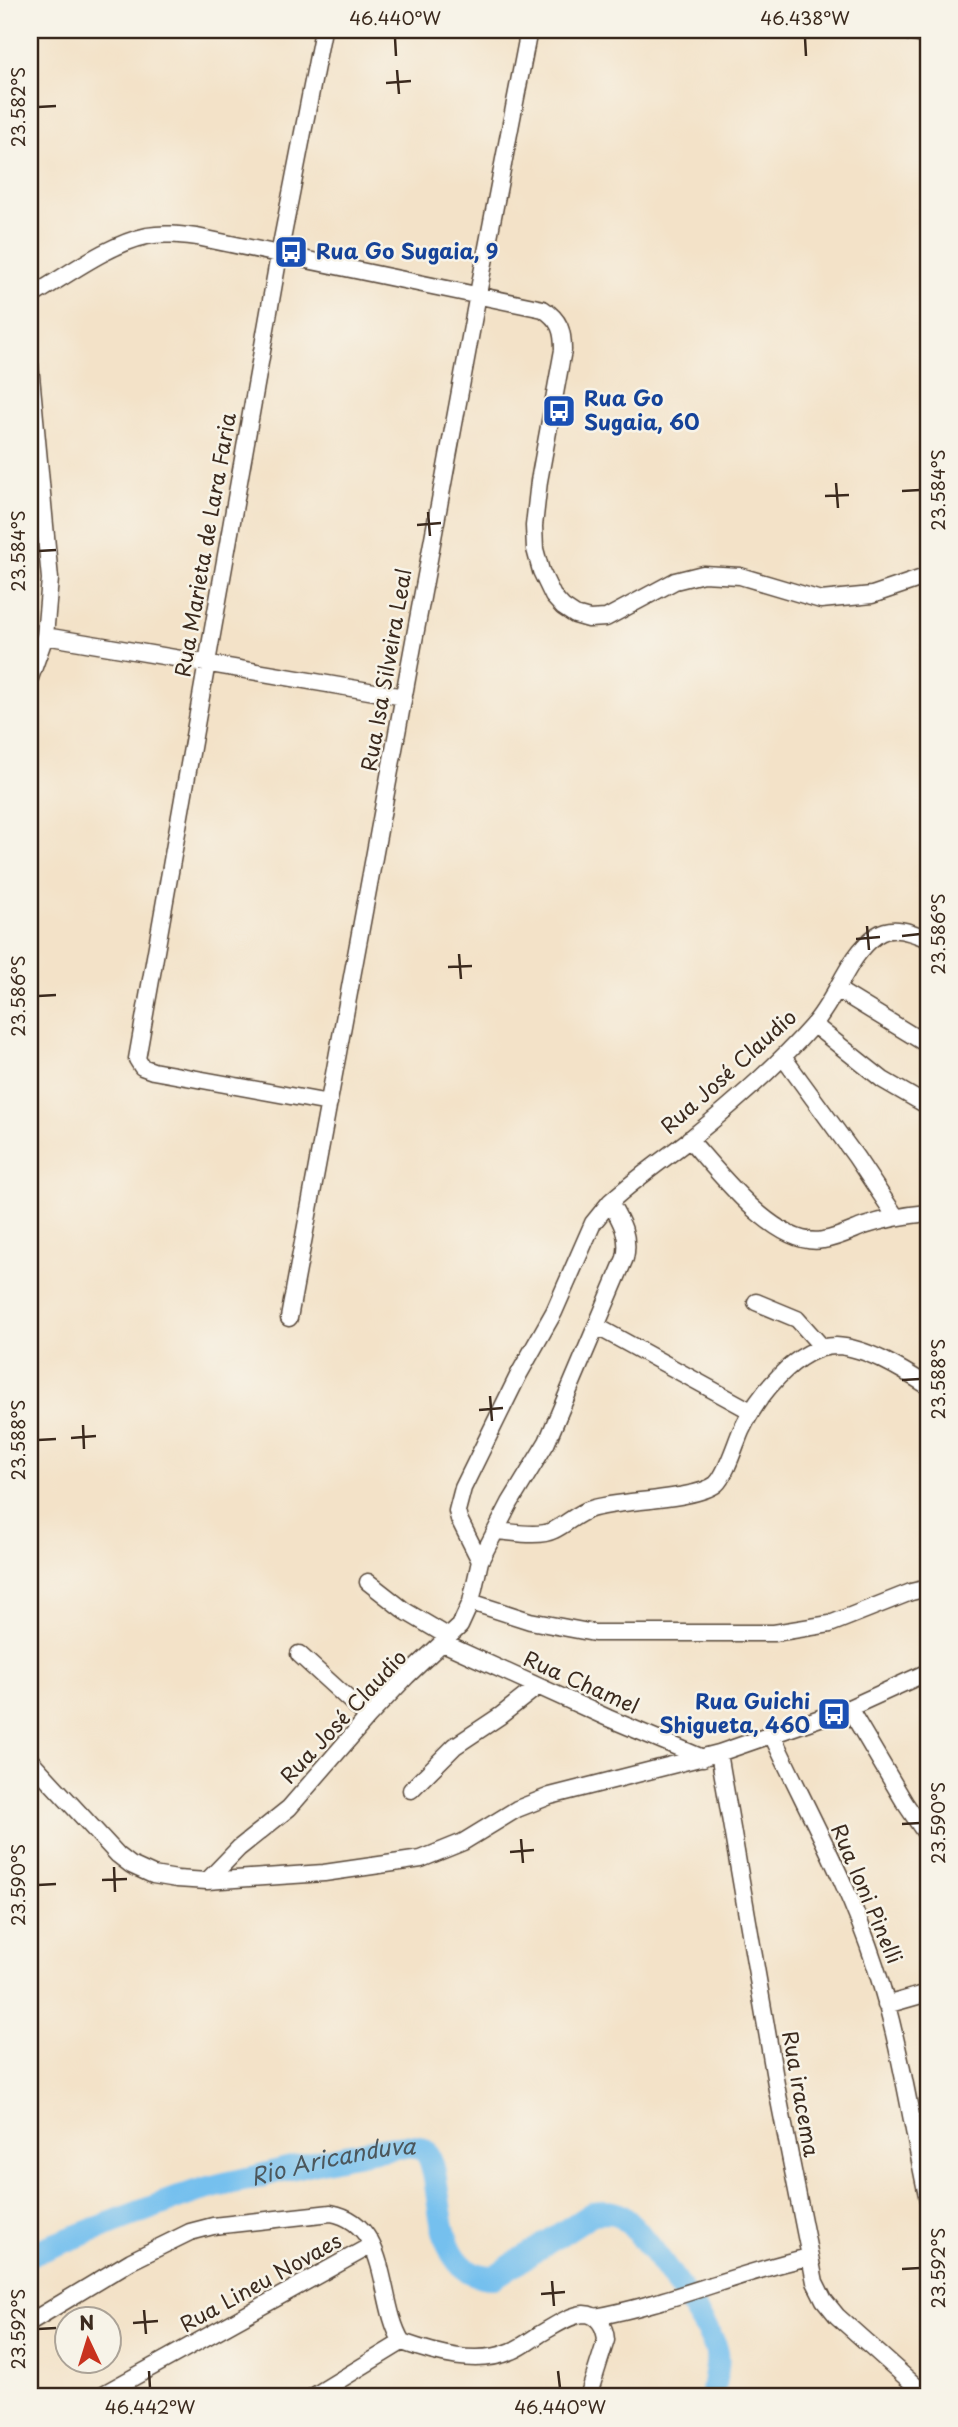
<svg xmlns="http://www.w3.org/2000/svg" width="958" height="2427" viewBox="0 0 958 2427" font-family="'Playpen Sans',sans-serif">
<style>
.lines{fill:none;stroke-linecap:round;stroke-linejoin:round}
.river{stroke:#75c0ee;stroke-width:24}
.street-casing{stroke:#574638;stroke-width:19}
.street{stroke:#fff;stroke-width:16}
.ticks{fill:none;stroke:#3b2a1e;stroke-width:2.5}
.labels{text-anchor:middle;stroke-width:5;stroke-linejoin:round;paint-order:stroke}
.transit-label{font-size:21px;font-weight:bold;fill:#164399;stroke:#f7f3e8;text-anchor:start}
.street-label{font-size:21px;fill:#3b2a1e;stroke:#f7f3e8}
.water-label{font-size:23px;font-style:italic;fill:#4c575c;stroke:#f7f3e8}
.neatline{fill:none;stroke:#3b2a1e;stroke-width:2.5}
.ticks-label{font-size:18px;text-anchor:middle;fill:#3b2a1e}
</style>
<rect width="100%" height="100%" fill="#f7f3e8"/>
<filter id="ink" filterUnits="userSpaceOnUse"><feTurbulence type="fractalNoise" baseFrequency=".0143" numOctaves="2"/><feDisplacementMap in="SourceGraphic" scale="14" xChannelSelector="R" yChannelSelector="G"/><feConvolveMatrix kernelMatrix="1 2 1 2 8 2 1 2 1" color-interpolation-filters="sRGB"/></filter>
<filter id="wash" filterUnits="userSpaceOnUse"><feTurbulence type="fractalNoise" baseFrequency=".00686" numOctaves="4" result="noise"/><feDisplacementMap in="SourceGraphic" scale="28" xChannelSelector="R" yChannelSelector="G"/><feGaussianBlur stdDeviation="1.57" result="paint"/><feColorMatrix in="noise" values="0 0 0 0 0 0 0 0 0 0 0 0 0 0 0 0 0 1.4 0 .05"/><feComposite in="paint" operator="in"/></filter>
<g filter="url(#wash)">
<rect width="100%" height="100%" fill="#f3e2c8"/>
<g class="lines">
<path class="river" id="s1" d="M 30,2254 C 85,2234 139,2211 195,2192 C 213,2186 233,2182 252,2178 C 286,2169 321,2160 356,2154 C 372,2151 403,2143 419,2148 C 451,2156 420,2277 494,2277 L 593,2213 C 602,2212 611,2211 619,2215 C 639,2224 709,2327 716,2349 C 721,2364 712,2382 713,2397"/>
</g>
</g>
<g filter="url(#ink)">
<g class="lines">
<defs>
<path id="street" d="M 323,30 L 279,255 L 137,1059 L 142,1067 L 153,1071 L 329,1103
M 899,30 L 928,36
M 30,297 C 65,277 108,244 147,236 C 164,233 180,235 197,237 L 543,309 C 560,320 563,331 563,350 L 539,481 L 534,526 L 535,549 L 541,571 L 553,596 L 563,607 L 575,615 L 589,619 L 606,618 L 675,581 L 703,574 L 740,576 L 821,600 L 872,595 L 928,576
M 30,365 L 50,579 L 45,636 L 30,678
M 45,636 L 404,697
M 838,990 L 928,1045
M 814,1025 L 883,1080 L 928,1106
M 783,1057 L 856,1157 L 896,1217
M 689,1139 C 718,1171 776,1249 823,1240 C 837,1238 851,1231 864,1226 C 885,1219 906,1215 928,1213
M 610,1202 C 635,1179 663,1160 690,1139 C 732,1105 776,1067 812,1026 C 837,999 847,956 877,935 C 893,924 913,933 928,939
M 756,1302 L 797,1319 L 823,1348
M 289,1318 L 478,294 L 529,30
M 596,1326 L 751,1411
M 496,1531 C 513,1532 538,1538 554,1530 C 567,1524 577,1513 591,1509 C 619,1500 697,1500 716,1484 C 726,1475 735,1445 741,1431 C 756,1399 795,1346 836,1346 C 866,1347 903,1370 928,1386
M 368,1582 L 405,1611 L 449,1637
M 471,1602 L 530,1621 L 594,1633 L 774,1633 L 830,1624 L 911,1592 L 928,1588
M 443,1643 L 608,1718 L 703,1758
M 299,1654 L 368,1717
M 849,1708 L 905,1803 L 928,1837
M 772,1735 C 807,1810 849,1885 875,1965 C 900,2041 911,2122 928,2200
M 719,1753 L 777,2090 L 815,2282 L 824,2300 L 837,2316 L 928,2397
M 30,1760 L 118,1855 L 131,1865 L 153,1875 L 177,1879 L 207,1881 L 324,1873 L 421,1859 L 463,1842 L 517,1809 L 550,1796 L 719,1753 L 849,1708 L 928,1672
M 411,1790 L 455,1746 L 500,1716 L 537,1687
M 207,1881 L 239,1848 L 289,1808 L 368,1717 L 407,1676 L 460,1626 L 471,1602 L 480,1561 L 510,1503 L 547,1442 L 625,1258 C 630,1236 621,1221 610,1202 L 593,1223 L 554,1312 L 519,1374 L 463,1488 L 457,1511 L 459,1519 L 480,1561
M 886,2005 L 928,1993
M 595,2317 C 668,2304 736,2273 809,2257
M 30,2322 L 131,2261 L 190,2232 L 213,2226 L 331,2213 C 391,2224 377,2301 402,2342
M 402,2342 C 436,2354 477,2366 512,2351 C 522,2347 531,2340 540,2334 C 553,2327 569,2315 584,2314 C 598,2314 605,2327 606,2340 L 588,2397
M 98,2397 L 372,2245
M 312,2397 L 402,2342"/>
</defs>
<use href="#street" class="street-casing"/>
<use href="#street" class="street"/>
</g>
</g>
<path class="ticks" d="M 395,38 L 396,56M 805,38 L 806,56M 397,70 L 399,94M 386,83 L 411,81M 38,107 L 56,106M 836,483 L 838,508M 902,491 L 920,490M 825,496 L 849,495M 428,512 L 430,536M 417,525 L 441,523M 38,551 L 56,550M 867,926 L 869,950M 902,936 L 920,934M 856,939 L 880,937M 459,954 L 461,979M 448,967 L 472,966M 38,996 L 56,995M 902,1380 L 920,1379M 490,1396 L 492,1421M 479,1410 L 503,1408M 83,1425 L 84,1449M 71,1438 L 96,1436M 38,1440 L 56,1439M 902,1824 L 920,1823M 521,1839 L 523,1863M 510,1852 L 534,1850M 114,1867 L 115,1892M 102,1880 L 127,1879M 38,1885 L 56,1884M 902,2269 L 920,2268M 552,2281 L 554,2306M 541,2294 L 565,2292M 144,2310 L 146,2334M 133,2323 L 158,2321M 38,2329 L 56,2328M 149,2371 L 150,2388M 558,2371 L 560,2388"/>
<defs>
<symbol id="bus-square" viewBox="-11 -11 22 22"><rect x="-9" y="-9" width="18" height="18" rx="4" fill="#1a4fb4" stroke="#f7f3e8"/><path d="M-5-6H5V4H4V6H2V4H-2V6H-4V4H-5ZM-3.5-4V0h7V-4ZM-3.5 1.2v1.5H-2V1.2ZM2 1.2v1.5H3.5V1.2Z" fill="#fff"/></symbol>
</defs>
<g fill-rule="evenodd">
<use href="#bus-square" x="272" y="233" width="38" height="38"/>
<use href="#bus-square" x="540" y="392" width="38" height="38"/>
<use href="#bus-square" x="815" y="1695" width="38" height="38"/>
</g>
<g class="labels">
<g class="transit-label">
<text x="316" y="259">Rua Go Sugaia, 9</text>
<text x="584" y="406">Rua Go<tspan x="584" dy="24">Sugaia, 60</tspan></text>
<text x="810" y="1709" text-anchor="end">Rua Guichi<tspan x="810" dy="24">Shigueta, 460</tspan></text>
</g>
<g class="street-label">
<text transform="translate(206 545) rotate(-80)" y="7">Rua Marieta de Lara Faria</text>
<text transform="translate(387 670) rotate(-80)" y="7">Rua Isa Silveira Leal</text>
<text transform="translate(729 1072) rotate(-42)" y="7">Rua José Claudio</text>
<text transform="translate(581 1683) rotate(24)" y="7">Rua Chamel</text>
<text transform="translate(344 1717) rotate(-47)" y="7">Rua José Claudio</text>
<text transform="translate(866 1894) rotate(67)" y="7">Rua Ioni Pinelli</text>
<text transform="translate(800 2094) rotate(80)" y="7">Rua iracema</text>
<text transform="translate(261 2283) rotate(-29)" y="7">Rua Lineu Novaes</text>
</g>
<g class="water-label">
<text dy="8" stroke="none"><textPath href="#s1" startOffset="318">Rio Aricanduva</textPath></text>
</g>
</g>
<rect width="958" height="2427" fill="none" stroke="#f7f3e8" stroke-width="77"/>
<g transform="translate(88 2340) rotate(356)"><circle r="33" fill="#f7f3e8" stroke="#aca397" stroke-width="2"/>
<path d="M0-5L12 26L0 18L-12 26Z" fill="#c8321e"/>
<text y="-10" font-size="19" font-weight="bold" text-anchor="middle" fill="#3b2a1e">N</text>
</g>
<rect x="38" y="38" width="882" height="2350" class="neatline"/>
<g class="ticks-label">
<text x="395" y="25">46.440°W</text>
<text x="805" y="25">46.438°W</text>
<text transform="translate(19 107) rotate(-90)" y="6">23.582°S</text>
<text transform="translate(939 490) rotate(-90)" y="6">23.584°S</text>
<text transform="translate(19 551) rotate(-90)" y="6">23.584°S</text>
<text transform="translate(939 934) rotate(-90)" y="6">23.586°S</text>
<text transform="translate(19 996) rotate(-90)" y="6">23.586°S</text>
<text transform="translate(939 1379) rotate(-90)" y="6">23.588°S</text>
<text transform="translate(19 1440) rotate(-90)" y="6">23.588°S</text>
<text transform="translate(939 1823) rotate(-90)" y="6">23.590°S</text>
<text transform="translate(19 1885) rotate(-90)" y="6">23.590°S</text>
<text transform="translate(939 2268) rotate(-90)" y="6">23.592°S</text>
<text transform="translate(19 2329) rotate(-90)" y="6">23.592°S</text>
<text x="150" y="2414">46.442°W</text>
<text x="560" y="2414">46.440°W</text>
</g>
</svg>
